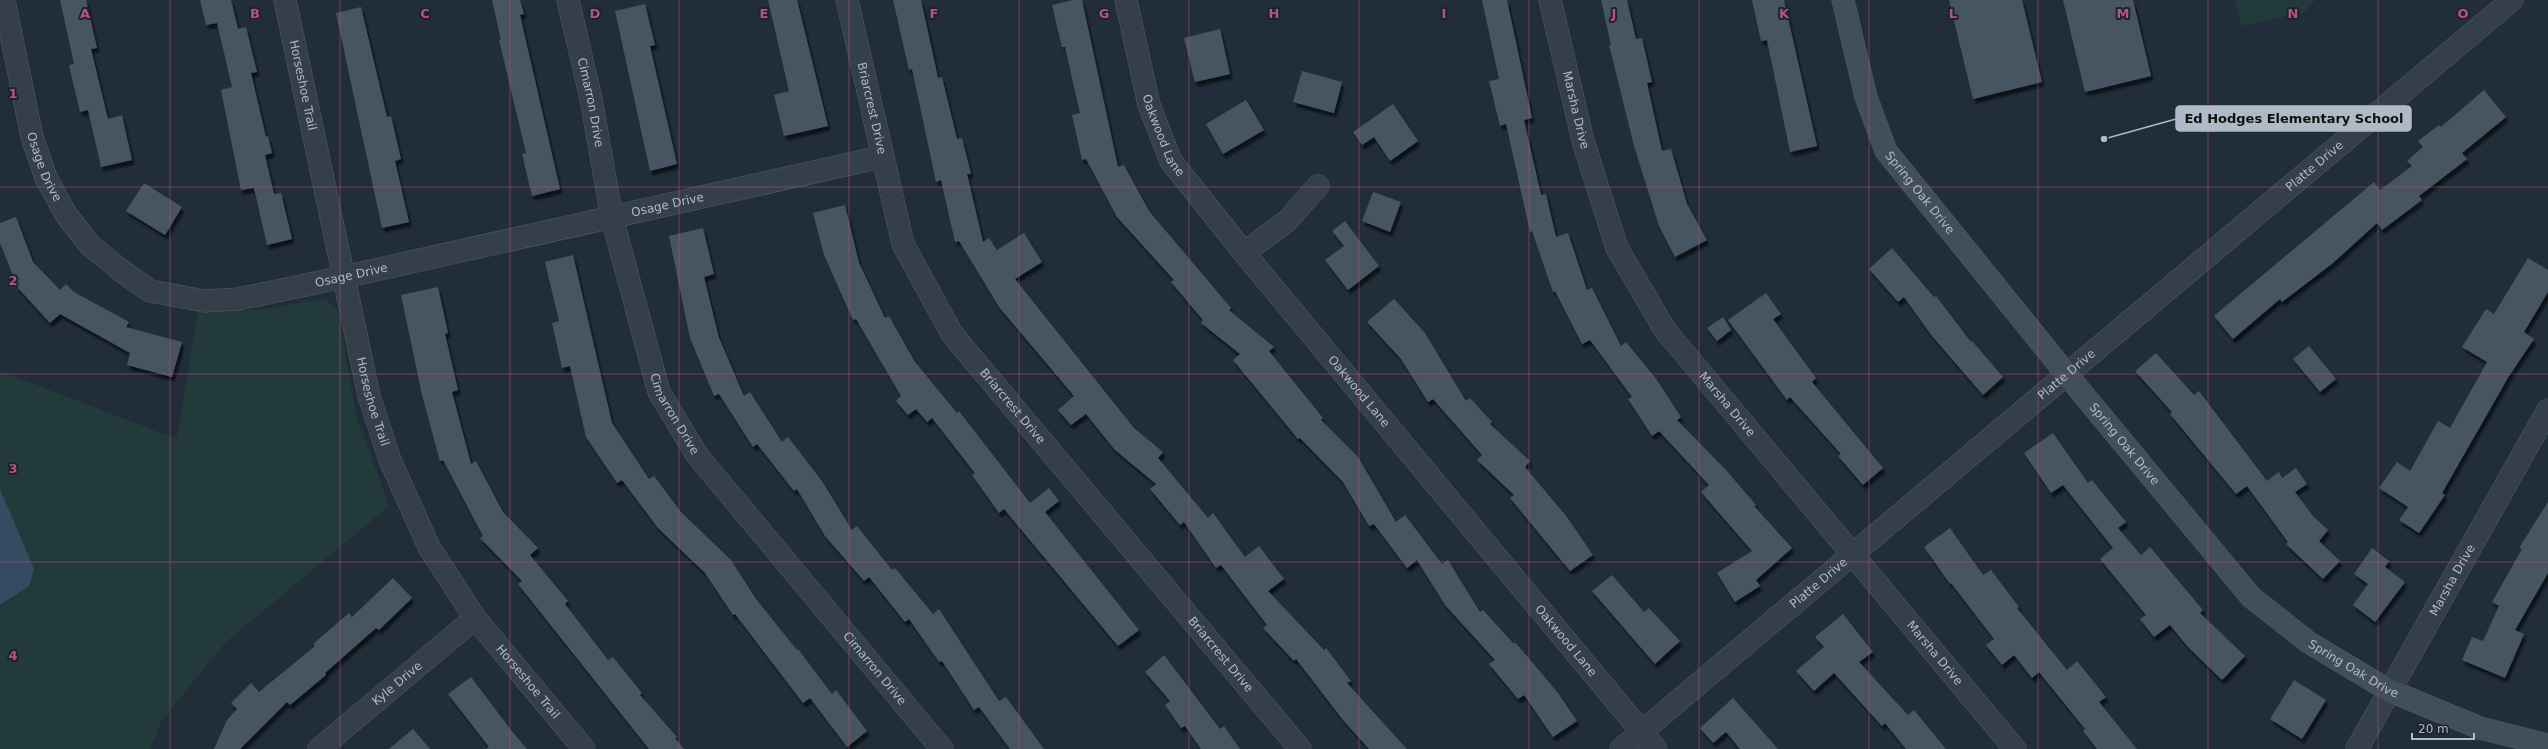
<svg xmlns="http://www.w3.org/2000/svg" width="2548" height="749" viewBox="0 0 2548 749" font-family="'DejaVu Sans',sans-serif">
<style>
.green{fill:#233a3a}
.water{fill:#344b61}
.building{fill:#475563;filter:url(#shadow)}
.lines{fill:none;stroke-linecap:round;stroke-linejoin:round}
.street-casing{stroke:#525d67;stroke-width:23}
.secondary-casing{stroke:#525d67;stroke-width:23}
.street{stroke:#343f49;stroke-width:22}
.secondary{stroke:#424e5c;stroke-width:22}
.grid{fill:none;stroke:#bb5180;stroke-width:1;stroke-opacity:0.55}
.labels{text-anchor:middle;stroke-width:4;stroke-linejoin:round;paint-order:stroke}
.street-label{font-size:12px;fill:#afbac6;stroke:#1a242e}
.grid-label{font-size:13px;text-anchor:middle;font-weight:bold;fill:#bb5180;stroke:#1a242e;stroke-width:4;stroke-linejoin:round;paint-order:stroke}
.leader{fill:none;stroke:#afbac6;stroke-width:1.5}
.callout-dot{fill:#afbac6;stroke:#1a242e;stroke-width:1.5}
.callout{fill:#afbac6;stroke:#afbac6;stroke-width:1.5}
.callout-label{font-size:13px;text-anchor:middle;font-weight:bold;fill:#111}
</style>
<defs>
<filter id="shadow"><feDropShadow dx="2.5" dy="4.5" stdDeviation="1" flood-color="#0009"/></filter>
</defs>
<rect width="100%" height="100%" fill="#212d39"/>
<path class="green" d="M 2235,0 L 2315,0 L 2309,8 L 2301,13 L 2241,26 Z
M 324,299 L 338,309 L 356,415 L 389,506 L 225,643 L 162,720 L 150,749 L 0,749 L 0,371 L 177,439 L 198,309 L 259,310 Z"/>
<path class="water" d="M 0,489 L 34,569 L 29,586 L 0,605 Z"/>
<path class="building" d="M 60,0 L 86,0 L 97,48 L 91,49 L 108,119 L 122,115 L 132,160 L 101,167 L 88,110 L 80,112 L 69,65 L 74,64 Z
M 200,0 L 231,0 L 238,29 L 246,27 L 257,72 L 251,73 L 266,137 L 268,136 L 272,153 L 265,155 L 274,194 L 281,193 L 292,239 L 267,245 L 254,188 L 241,190 L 221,90 L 232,87 L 217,23 L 206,25 Z
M 492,0 L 520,0 L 524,14 L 520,15 L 560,189 L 532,196 L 522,154 L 526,153 L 499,40 L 501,40 Z
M 768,0 L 797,0 L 828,126 L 784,136 L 774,95 L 789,91 Z
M 893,0 L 921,0 L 938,78 L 942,77 L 957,139 L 962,138 L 971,174 L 967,174 L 983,242 L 989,238 L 997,250 L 1024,233 L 1042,262 L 1015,279 L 1134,428 L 1163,452 L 1158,458 L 1208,518 L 1213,513 L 1245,557 L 1259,546 L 1284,579 L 1268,591 L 1324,650 L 1326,648 L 1351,681 L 1347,683 L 1407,749 L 1369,749 L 1343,720 L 1296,659 L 1294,661 L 1263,628 L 1267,625 L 1221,565 L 1216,568 L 1184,522 L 1180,525 L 1150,489 L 1156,484 L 1115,450 L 1086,414 L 1071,425 L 1058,410 L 1074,396 L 999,307 L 959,241 L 955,242 L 941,180 L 936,182 L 912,69 L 909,70 Z
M 1073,0 L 1082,0 L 1118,167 L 1124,165 L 1149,211 L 1231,308 L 1229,310 L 1274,347 L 1269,351 L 1323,418 L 1321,420 L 1358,457 L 1396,522 L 1405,515 L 1442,564 L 1448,560 L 1480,612 L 1483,610 L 1514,644 L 1515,642 L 1558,693 L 1577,721 L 1553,737 L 1524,695 L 1518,699 L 1489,664 L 1495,660 L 1445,605 L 1417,560 L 1407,568 L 1374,524 L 1369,526 L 1343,482 L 1300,438 L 1298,439 L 1233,360 L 1240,354 L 1201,323 L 1203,320 L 1171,282 L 1174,280 L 1117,217 L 1086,159 L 1082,160 L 1072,115 L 1080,113 L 1065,47 L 1062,47 L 1052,5 Z
M 1482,0 L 1507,0 L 1532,118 L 1524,120 L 1541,195 L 1546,194 L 1556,237 L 1568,233 L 1587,290 L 1592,288 L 1621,346 L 1626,342 L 1657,380 L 1681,417 L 1677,420 L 1726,470 L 1756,505 L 1754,506 L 1792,548 L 1756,580 L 1760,586 L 1735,602 L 1717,573 L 1752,551 L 1701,492 L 1709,485 L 1659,431 L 1652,436 L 1628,399 L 1632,397 L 1590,340 L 1582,344 L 1555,291 L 1553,292 L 1532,231 L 1530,232 L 1506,124 L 1500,126 L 1489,81 L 1499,79 Z
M 1601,0 L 1627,0 L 1636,39 L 1642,38 L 1652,82 L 1647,83 L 1662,151 L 1671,149 L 1687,204 L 1707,240 L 1675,257 L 1659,226 L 1634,146 L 1609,45 L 1611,45 Z
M 1752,0 L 1784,0 L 1817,146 L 1790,152 L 1767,40 L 1761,41 Z
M 1949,0 L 2022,0 L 2042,82 L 1973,99 Z
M 2063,0 L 2133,0 L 2151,76 L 2085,92 Z
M 645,4 L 655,45 L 650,46 L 677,164 L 650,171 L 615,11 Z
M 361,7 L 387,117 L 391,116 L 401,159 L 395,161 L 409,222 L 382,228 L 336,13 Z
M 1220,29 L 1230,74 L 1195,82 L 1184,38 Z
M 1302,71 L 1342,82 L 1334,113 L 1293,102 Z
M 2484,90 L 2506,117 L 2462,153 L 2467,159 L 2419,196 L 2422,200 L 2382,230 L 2377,223 L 2333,263 L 2282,302 L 2280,299 L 2233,339 L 2214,316 L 2374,182 L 2380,190 L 2412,166 L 2407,161 L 2423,147 L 2418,141 L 2439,125 L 2441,127 Z
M 1246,100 L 1264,130 L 1223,154 L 1206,124 Z
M 1393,104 L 1418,141 L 1390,161 L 1374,137 L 1362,145 L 1353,132 Z
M 144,183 L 182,207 L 165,235 L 126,211 Z
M 1373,192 L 1401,202 L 1390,232 L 1362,221 Z
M 845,205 L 859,263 L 885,318 L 889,316 L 915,362 L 957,413 L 959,411 L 1030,503 L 1049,488 L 1059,501 L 1045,512 L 1139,630 L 1118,646 L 1004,509 L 999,513 L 972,475 L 975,473 L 932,418 L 927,422 L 916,409 L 908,415 L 896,401 L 901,396 L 856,319 L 853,320 L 824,255 L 813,213 Z
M 16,217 L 33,262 L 60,290 L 66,284 L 74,292 L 129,322 L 126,327 L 182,342 L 172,377 L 127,365 L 130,353 L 60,314 L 50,323 L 18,288 L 0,243 L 0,223 Z
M 1345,221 L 1379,266 L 1348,290 L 1325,260 L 1344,246 L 1332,231 Z
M 703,228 L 714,274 L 704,277 L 719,338 L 744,396 L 750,392 L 782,442 L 788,437 L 822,481 L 852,530 L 857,526 L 892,570 L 895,568 L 933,614 L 939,609 L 999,701 L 1006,697 L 1044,749 L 1010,749 L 979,707 L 974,710 L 942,661 L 939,662 L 909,619 L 905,622 L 869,577 L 864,581 L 825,536 L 797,489 L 794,491 L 757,444 L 753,447 L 719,394 L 714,396 L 690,338 L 669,236 Z
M 1892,248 L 1934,297 L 1936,296 L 1971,342 L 1972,341 L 2003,377 L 1983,395 L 1932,336 L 1904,297 L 1898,302 L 1869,269 Z
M 573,255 L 612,423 L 649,479 L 654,476 L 681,512 L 731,560 L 756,599 L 797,650 L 798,649 L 832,694 L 836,690 L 867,731 L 847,747 L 810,698 L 803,703 L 735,614 L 733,615 L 705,573 L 658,528 L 622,480 L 617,483 L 586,437 L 570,366 L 562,368 L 552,323 L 559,321 L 545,262 Z
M 2528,258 L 2548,270 L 2548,292 L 2524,332 L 2534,339 L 2509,376 L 2442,493 L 2445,495 L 2419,533 L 2399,520 L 2408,507 L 2379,488 L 2397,462 L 2410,471 L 2438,421 L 2450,428 L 2487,362 L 2462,347 L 2486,309 L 2494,314 Z
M 438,287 L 448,333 L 445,334 L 458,390 L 452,392 L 471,464 L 476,461 L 503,512 L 538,548 L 530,555 L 568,601 L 565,604 L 608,660 L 613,657 L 642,693 L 640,695 L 677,737 L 675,738 L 684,749 L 649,749 L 518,584 L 522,581 L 480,538 L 483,536 L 443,460 L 440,461 L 422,395 L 401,295 Z
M 1766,293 L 1781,314 L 1773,319 L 1816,378 L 1812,382 L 1883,468 L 1863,485 L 1838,456 L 1841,454 L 1790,397 L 1787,400 L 1728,320 Z
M 1394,299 L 1425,333 L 1466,401 L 1470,398 L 1492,422 L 1490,424 L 1530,461 L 1525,467 L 1567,517 L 1593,555 L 1570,571 L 1510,498 L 1514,495 L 1477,460 L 1482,455 L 1433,399 L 1428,402 L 1401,359 L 1367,322 Z
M 1723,317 L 1731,330 L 1717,341 L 1707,328 Z
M 2309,346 L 2336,379 L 2320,392 L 2293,359 Z
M 2156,353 L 2194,395 L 2199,391 L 2267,481 L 2279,472 L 2282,478 L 2296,468 L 2307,484 L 2295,492 L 2313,516 L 2328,530 L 2319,541 L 2340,561 L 2323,579 L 2286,544 L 2288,542 L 2247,486 L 2236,494 L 2170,414 L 2172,412 L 2135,371 Z
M 2053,433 L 2088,483 L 2092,480 L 2126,522 L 2118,528 L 2141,555 L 2150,547 L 2203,610 L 2200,613 L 2245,656 L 2222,680 L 2188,647 L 2170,625 L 2154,637 L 2140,619 L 2146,615 L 2100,559 L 2113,548 L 2063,485 L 2051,493 L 2024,453 Z
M 2548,502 L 2548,573 L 2515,630 L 2524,634 L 2505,678 L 2462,660 L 2472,637 L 2483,641 L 2499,606 L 2492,602 L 2522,549 L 2519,548 Z
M 1950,528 L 1983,575 L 1991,570 L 2019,607 L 2017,608 L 2067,670 L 2077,661 L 2106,697 L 2099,702 L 2137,749 L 2097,749 L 2083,731 L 2085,729 L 2039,672 L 2032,678 L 2014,655 L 2002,665 L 1986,645 L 1994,639 L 1951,583 L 1950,584 L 1924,547 Z
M 2372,548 L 2389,561 L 2385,567 L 2405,582 L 2375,622 L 2353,605 L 2368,584 L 2354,574 Z
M 1612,575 L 1644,612 L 1649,608 L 1680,641 L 1655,664 L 1592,591 Z
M 393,578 L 412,598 L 379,630 L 376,628 L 325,673 L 326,675 L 290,705 L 287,702 L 240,749 L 214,749 L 227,720 L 237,709 L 231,703 L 251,683 L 259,692 L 315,646 L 313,644 L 349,613 L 352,617 Z
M 1843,614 L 1873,652 L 1859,662 L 1908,715 L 1914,710 L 1946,749 L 1906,749 L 1885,723 L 1882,726 L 1834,673 L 1814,691 L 1796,671 L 1824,647 L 1815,637 Z
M 1164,655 L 1220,729 L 1224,726 L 1240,749 L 1201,749 L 1185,726 L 1181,728 L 1165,705 L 1170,701 L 1145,672 Z
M 471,677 L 511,730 L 527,749 L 486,749 L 489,747 L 448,694 Z
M 2294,680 L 2326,700 L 2302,739 L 2270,719 Z
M 1733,698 L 1778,749 L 1740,749 L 1726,732 L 1713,743 L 1700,728 Z
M 413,729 L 430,749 L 389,749 Z"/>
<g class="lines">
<defs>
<g id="street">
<path id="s1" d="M 4,0 L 32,137 L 46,178 L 67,216 L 90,245 L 119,269 L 150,291 L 205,301 L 238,299 L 344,277 L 881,157"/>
<path id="s2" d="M 285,0 L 369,396 L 390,460 L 429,547 L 475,618 L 584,749"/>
<path id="s3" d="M 568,0 L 591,99 L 612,218 L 659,392 L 697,455 L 942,749"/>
<path id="s4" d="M 847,0 L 903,244 L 952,334 L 1300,749"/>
<path id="s5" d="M 1126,0 L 1149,105 L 1171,161 L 1244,253 L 1656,749"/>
<path id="s6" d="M 1550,0 L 1583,141 L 1617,248 L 1665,330 L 2015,749"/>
<path d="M 1244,253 L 1287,221 L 1318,186"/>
<path id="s7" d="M 319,749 L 475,618"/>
<path id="s8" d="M 1621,749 L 2512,0"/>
<path id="s9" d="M 2357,749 L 2548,410"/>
</g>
<g id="secondary">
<path id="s10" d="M 1843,0 L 1866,97 L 1886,151 L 2068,376 L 2251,597 L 2308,642 L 2388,690 L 2480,728 L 2548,745"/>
</g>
</defs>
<use href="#street" class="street-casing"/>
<use href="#secondary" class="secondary-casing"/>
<use href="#street" class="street"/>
<use href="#secondary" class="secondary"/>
</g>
<path class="grid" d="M 170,0 L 170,749M 340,0 L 340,749M 510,0 L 510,749M 679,0 L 679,749M 849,0 L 849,749M 1019,0 L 1019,749M 1189,0 L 1189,749M 1359,0 L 1359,749M 1529,0 L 1529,749M 1699,0 L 1699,749M 1869,0 L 1869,749M 2038,0 L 2038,749M 2208,0 L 2208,749M 2378,0 L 2378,749M 0,187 L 2548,187M 0,374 L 2548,374M 0,562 L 2548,562"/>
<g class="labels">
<g class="street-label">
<text dy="4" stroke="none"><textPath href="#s2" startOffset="87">Horseshoe Trail</textPath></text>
<text dy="4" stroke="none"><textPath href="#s3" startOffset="105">Cimarron Drive</textPath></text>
<text dy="4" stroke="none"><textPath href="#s4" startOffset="111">Briarcrest Drive</textPath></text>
<text dy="4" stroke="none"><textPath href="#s6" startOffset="113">Marsha Drive</textPath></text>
<text dy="4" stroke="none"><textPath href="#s5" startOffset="141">Oakwood Lane</textPath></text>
<text dy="4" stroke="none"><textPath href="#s1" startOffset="172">Osage Drive</textPath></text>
<text dy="4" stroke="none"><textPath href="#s8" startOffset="906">Platte Drive</textPath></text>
<text dy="4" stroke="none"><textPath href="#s10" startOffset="211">Spring Oak Drive</textPath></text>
<text dy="4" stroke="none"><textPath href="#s1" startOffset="868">Osage Drive</textPath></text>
<text dy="4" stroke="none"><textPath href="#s1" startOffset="544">Osage Drive</textPath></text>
<text dy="4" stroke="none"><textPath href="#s8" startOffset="582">Platte Drive</textPath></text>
<text dy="4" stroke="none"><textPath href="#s5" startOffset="465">Oakwood Lane</textPath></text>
<text dy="4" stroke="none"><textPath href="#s2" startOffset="411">Horseshoe Trail</textPath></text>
<text dy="4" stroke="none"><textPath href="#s6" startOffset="449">Marsha Drive</textPath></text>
<text dy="4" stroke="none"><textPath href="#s4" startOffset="447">Briarcrest Drive</textPath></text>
<text dy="4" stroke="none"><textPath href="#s3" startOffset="429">Cimarron Drive</textPath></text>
<text dy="4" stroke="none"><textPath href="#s10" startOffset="535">Spring Oak Drive</textPath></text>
<text dy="4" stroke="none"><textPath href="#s9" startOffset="194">Marsha Drive</textPath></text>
<text dy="4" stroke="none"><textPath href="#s8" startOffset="258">Platte Drive</textPath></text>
<text dy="4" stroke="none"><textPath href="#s5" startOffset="789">Oakwood Lane</textPath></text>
<text dy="4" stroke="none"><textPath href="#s6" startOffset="773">Marsha Drive</textPath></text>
<text dy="4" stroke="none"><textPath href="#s4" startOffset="771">Briarcrest Drive</textPath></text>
<text dy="4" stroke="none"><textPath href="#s3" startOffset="754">Cimarron Drive</textPath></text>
<text dy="4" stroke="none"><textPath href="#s10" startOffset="859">Spring Oak Drive</textPath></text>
<text dy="4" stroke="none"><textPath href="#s2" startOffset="735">Horseshoe Trail</textPath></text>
<text dy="4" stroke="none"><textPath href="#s7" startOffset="102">Kyle Drive</textPath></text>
</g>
</g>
<g class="grid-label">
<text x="85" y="18">A</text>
<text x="255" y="18">B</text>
<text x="425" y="18">C</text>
<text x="595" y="18">D</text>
<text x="764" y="18">E</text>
<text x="934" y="18">F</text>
<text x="1104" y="18">G</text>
<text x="1274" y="18">H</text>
<text x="1444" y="18">I</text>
<text x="1614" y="18">J</text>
<text x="1784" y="18">K</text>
<text x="1953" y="18">L</text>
<text x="2123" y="18">M</text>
<text x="2293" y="18">N</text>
<text x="2463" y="18">O</text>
<text x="13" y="98">1</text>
<text x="13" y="285">2</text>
<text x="13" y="473">3</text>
<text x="13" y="660">4</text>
</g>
<path class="leader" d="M2104 139L2176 119"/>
<circle class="callout-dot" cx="2104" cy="139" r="4"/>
<rect class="callout" x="2176" y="106" width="235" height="25" rx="4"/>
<g class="callout-label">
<text x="2294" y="123">Ed Hodges Elementary School</text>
</g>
<path d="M2412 733v6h62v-6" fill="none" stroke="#afbac6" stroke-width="2"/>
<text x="2418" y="733" font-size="12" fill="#afbac6" stroke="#1a242e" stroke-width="3" paint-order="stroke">20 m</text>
</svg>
